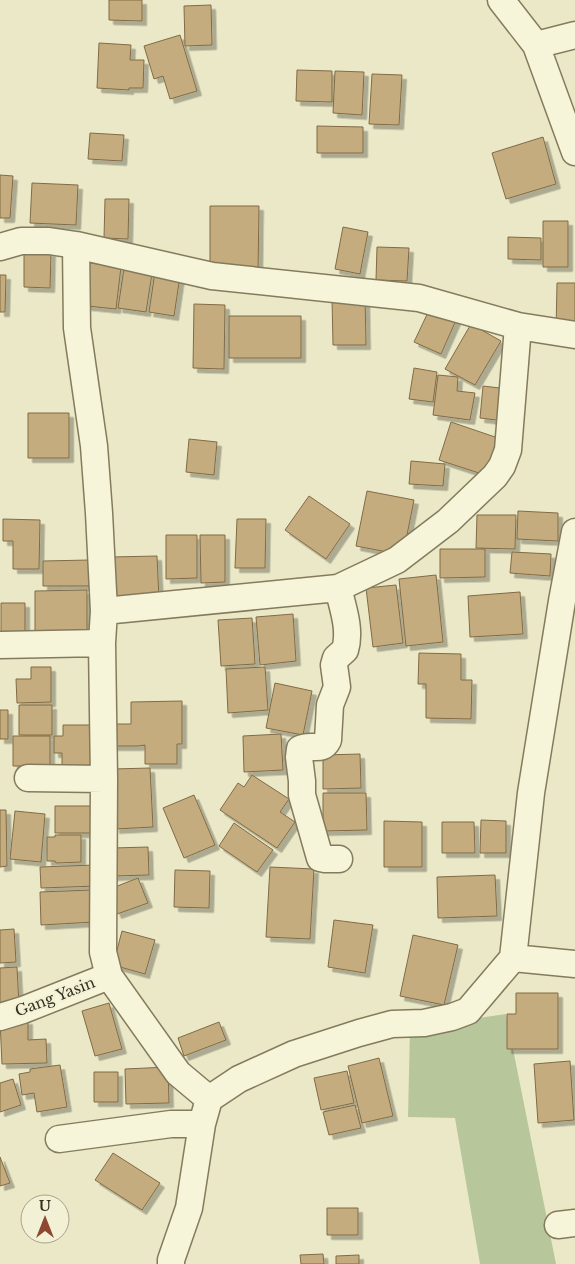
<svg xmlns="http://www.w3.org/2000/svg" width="575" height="1264" viewBox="0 0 575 1264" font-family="'Libre Baskerville',serif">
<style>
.green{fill:#b8c79b}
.building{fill:#c5ac7f;stroke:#816b45;filter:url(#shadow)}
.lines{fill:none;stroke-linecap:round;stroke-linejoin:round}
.minor-casing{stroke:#847b5d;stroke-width:29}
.minor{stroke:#f6f4d9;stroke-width:26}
.labels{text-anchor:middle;stroke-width:4;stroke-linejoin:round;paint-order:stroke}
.street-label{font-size:15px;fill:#352f20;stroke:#f2f1d5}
</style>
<defs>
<filter id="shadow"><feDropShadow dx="4.5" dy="4.5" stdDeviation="0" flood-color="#0004"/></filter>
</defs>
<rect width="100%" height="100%" fill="#eae8c6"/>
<path class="green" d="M 506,1014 L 556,1264 L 480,1264 L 455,1118 L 408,1117 L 410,1028 Z"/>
<path class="building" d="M 109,0 L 142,0 L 142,21 L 109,20 Z
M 211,5 L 212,45 L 185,46 L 184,6 Z
M 180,35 L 197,91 L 170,99 L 163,76 L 154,79 L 144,46 Z
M 99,43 L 131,45 L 130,60 L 144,60 L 143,88 L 129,88 L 129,90 L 97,88 Z
M 297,70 L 332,71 L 332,102 L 296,101 Z
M 335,71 L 364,72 L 362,115 L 333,113 Z
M 372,74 L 402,75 L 399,125 L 369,124 Z
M 317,126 L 363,127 L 363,153 L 317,153 Z
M 90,133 L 124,135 L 122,161 L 88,159 Z
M 543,137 L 556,184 L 506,199 L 492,153 Z
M 0,175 L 13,176 L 10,218 L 0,218 Z
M 32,183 L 78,185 L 76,225 L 30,223 Z
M 105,199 L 129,199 L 128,239 L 104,238 Z
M 210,206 L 259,206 L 258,273 L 210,273 Z
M 543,221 L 568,221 L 568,267 L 543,267 Z
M 343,227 L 368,232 L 360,274 L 335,269 Z
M 508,237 L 541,238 L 541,260 L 508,259 Z
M 377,247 L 409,248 L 407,281 L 376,280 Z
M 24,252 L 51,252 L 50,288 L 24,287 Z
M 83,262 L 121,267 L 116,309 L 78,305 Z
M 125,262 L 153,267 L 146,312 L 118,308 Z
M 155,272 L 180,276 L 174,316 L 149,312 Z
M 0,275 L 6,275 L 5,312 L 0,312 Z
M 557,283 L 575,283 L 575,332 L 556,331 Z
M 365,297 L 366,345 L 333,345 L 332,298 Z
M 194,304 L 225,305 L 224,369 L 193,368 Z
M 431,306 L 457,318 L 441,354 L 414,342 Z
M 229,316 L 301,316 L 301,358 L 229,358 Z
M 471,324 L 501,341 L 475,385 L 445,369 Z
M 414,368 L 437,372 L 433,402 L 409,399 Z
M 438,375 L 458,377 L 457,391 L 475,393 L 470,420 L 433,415 Z
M 483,386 L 508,389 L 505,421 L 480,418 Z
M 28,413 L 69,413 L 69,458 L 28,458 Z
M 451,422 L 498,438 L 485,475 L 439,460 Z
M 189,439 L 217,442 L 214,475 L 186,472 Z
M 411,461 L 445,464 L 443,486 L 409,484 Z
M 367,491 L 414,500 L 403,555 L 356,546 Z
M 309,496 L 350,524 L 326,559 L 285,530 Z
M 518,511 L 558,513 L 558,541 L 517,539 Z
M 477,515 L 516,515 L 515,549 L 476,548 Z
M 3,519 L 40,520 L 39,569 L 13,569 L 13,541 L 3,541 Z
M 237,519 L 266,519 L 265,568 L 235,568 Z
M 166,535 L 197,535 L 197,578 L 166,579 Z
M 200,535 L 225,535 L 225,582 L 201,583 Z
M 440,549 L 485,549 L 485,577 L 440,578 Z
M 512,552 L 551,554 L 550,576 L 510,573 Z
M 157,556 L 159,600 L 112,601 L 111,557 Z
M 89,560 L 89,586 L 43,586 L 43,561 Z
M 436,575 L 443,642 L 406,646 L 399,579 Z
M 396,585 L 403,643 L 373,647 L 366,588 Z
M 87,590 L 87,634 L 35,635 L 35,591 Z
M 520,592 L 523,634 L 470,637 L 468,596 Z
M 1,603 L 25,603 L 25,636 L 1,636 Z
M 293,614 L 296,661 L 260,665 L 256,617 Z
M 252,618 L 255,664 L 221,666 L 218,620 Z
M 419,653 L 461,654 L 461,680 L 472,680 L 471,719 L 426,718 L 426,684 L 418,684 Z
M 31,667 L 51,667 L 51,702 L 17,703 L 16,679 L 31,679 Z
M 265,667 L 268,710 L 228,713 L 226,669 Z
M 275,683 L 312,691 L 303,735 L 266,728 Z
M 182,701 L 182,744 L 177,744 L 177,764 L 145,764 L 145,745 L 138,746 L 111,746 L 111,724 L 131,724 L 131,702 Z
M 19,705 L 52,705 L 52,735 L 19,735 Z
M 0,710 L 8,710 L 8,739 L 0,739 Z
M 63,725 L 94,725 L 93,768 L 62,768 L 62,753 L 54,753 L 54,736 L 63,736 Z
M 281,734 L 283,770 L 244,772 L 243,736 Z
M 13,736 L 50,736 L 50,766 L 23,775 L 23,766 L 13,766 Z
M 360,754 L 361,788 L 323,789 L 323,755 Z
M 150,768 L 153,827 L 115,829 L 113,769 Z
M 252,775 L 289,799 L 280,812 L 295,822 L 277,848 L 220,810 L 238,783 L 244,787 Z
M 323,793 L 366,793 L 367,830 L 323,831 Z
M 194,795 L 215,845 L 184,858 L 163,808 Z
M 55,806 L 101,806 L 100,833 L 55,833 Z
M 0,810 L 6,810 L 7,866 L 0,867 Z
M 15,811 L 45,814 L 41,862 L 10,859 Z
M 481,820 L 506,821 L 506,853 L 480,853 Z
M 384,821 L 422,822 L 422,867 L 384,867 Z
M 442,822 L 474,822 L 475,853 L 442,853 Z
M 234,823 L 273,850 L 257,872 L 219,846 Z
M 55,835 L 81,835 L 81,862 L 56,863 L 55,861 L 47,861 L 47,837 L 55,837 Z
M 148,847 L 149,875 L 113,876 L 113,848 Z
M 95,865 L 96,886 L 41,888 L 40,867 Z
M 270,867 L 314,869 L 310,939 L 266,937 Z
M 175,870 L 210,871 L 209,908 L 174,907 Z
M 495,875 L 497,916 L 438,918 L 437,877 Z
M 138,878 L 148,903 L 117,914 L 107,890 Z
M 92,890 L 94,922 L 41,925 L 40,892 Z
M 334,920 L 373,925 L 365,973 L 328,967 Z
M 14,929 L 16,962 L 0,963 L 0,930 Z
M 122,931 L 155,940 L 145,974 L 113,965 Z
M 413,935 L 458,945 L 444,1005 L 400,996 Z
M 17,967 L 19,1005 L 0,1006 L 0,968 Z
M 516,993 L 558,993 L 558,1049 L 507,1049 L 507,1014 L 516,1014 Z
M 109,1003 L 122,1049 L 95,1056 L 82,1011 Z
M 28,1020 L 28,1040 L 46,1039 L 47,1063 L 2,1064 L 0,1021 Z
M 219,1022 L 226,1040 L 184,1056 L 178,1038 Z
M 379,1058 L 393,1116 L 362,1123 L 348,1066 Z
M 570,1061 L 574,1120 L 538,1123 L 534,1064 Z
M 60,1065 L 67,1107 L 37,1112 L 34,1093 L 22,1095 L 19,1074 L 30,1072 L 30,1069 Z
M 168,1067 L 169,1103 L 126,1104 L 125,1069 Z
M 347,1071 L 354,1103 L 321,1110 L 314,1078 Z
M 94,1072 L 118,1072 L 118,1102 L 94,1102 Z
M 13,1079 L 21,1105 L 0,1112 L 0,1083 Z
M 355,1105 L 361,1128 L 329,1135 L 323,1112 Z
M 113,1153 L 160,1183 L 142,1210 L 95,1180 Z
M 0,1157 L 10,1183 L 0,1186 Z
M 327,1208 L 358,1208 L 358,1235 L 327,1235 Z
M 323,1254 L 324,1264 L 301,1264 L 300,1255 Z
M 359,1255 L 359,1264 L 336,1264 L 336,1256 Z"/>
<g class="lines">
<defs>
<path id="minor" d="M 501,0 L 536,45 L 575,152
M 536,45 L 575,35
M 76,245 L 77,328 L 94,446 L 99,513 L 104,611 L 102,643 L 104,779 L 103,952 L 109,976 L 178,1073 L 209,1099
M 0,247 L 21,241 L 49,241 L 76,245 L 212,276 L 419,298 L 518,326 L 575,335
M 338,588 C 343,608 351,630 345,650 L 336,658 L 334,665 L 337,687 L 330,705 L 328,740 C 322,753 311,743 300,749 L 299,757 L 302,781 L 302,795 L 320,858 L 325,859 L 339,859
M 104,611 L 338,588 L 397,560 L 448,521 L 495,476 L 502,466 L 508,450 L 518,326
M 0,645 L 102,643
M 28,778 L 104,779
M 513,958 L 575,964
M 0,1017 L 23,1010 L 109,976
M 59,1139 L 171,1124 L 202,1124
M 558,1225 L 575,1223
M 171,1264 L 171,1260 L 189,1208 L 202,1124 L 209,1099 L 239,1079 L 294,1054 L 359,1033 L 392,1024 L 424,1023 L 452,1017 L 468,1011 L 513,958 L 531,793 L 562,601 L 575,532"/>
</defs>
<use href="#minor" class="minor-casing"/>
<use href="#minor" class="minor"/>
</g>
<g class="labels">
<g class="street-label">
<text transform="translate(55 997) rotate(-21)" y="5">Gang Yasin</text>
</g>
</g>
<g transform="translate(45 1219)"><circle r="24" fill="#f2f1d5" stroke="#a6a38d"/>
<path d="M0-4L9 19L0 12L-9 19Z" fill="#8d4733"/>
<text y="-8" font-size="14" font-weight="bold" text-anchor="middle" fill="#352f20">U</text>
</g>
</svg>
